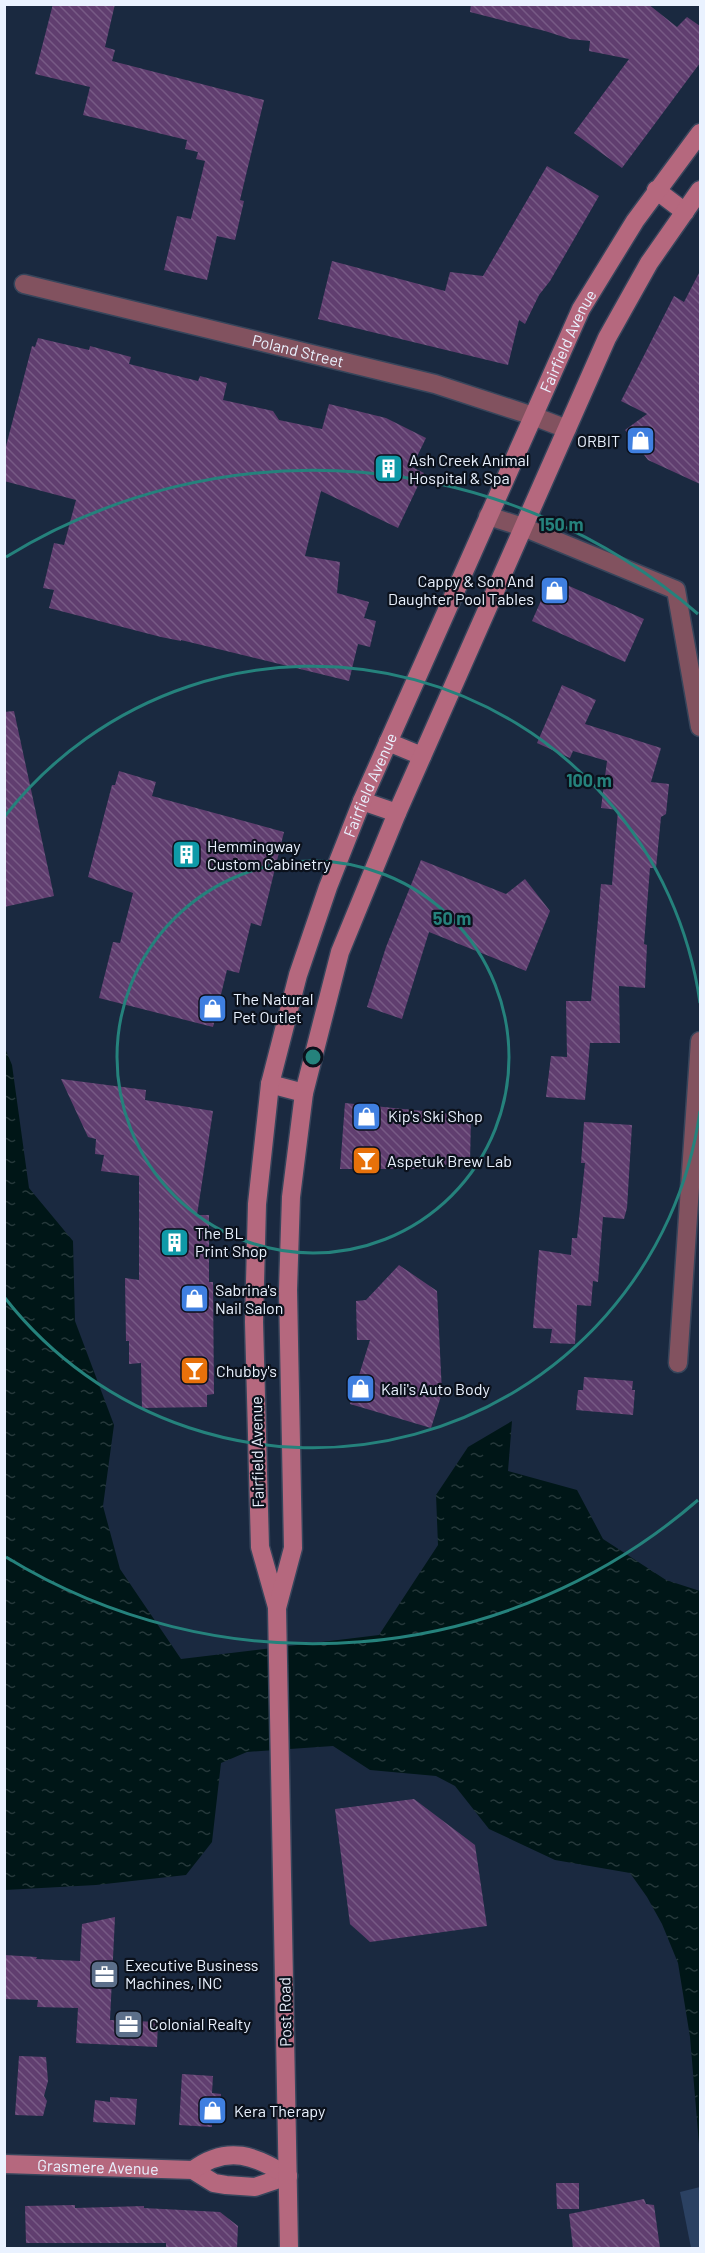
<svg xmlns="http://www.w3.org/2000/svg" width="705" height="2253" viewBox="0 0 705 2253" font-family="Barlow,sans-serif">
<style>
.green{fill:#2b4162}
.water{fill:url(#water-ripples)}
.building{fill:url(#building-back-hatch)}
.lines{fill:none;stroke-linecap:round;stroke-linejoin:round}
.street-casing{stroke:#37455b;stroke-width:21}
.secondary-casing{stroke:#37455b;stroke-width:21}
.street{stroke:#82525f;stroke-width:18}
.secondary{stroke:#b5687e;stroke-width:18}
.ring{fill:none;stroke:#25827c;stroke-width:3}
.labels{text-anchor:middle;stroke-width:4.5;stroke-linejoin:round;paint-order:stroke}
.street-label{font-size:16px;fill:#eaf2ff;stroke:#0b111c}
.poi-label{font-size:16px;fill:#eaf2ff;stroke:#0b111c;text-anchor:start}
.centre{fill:#25827c;stroke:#0b111c;stroke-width:3}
.ring-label{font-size:18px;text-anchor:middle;font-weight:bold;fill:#25827c;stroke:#0b111c;stroke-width:4.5;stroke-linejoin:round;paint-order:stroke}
</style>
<defs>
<pattern id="water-ripples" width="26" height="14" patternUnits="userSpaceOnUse" patternTransform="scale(1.5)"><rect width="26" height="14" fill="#001617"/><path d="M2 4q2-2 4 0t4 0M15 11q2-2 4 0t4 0" fill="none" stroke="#25383a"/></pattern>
<pattern id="building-back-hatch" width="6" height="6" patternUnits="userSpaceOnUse" patternTransform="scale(1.5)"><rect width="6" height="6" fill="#603e6f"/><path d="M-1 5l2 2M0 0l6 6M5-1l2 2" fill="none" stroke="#775a85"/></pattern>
</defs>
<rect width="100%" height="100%" fill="#1a2940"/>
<path class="green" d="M 700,2187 L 700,2248 L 691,2248 L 680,2192 Z"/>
<path class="water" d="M 4,1046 L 12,1065 L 29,1188 L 73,1241 L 75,1321 L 114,1425 L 103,1506 L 120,1569 L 181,1659 L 379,1635 L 438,1545 L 436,1495 L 468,1447 L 512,1421 L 508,1471 L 577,1490 L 603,1539 L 666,1580 L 700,1591 L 700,2156 L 690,2037 L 678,1963 L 662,1924 L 647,1897 L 630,1873 L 555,1860 L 489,1829 L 455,1786 L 436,1776 L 370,1770 L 333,1746 L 247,1752 L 221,1763 L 212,1842 L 186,1875 L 96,1885 L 5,1890 Z"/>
<path class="building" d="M 53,4 L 115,4 L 105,47 L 115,50 L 112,61 L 264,100 L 240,200 L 244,201 L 235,240 L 217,236 L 207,280 L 164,270 L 177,216 L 191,219 L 205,161 L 196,159 L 198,152 L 185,149 L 187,140 L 83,115 L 90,87 L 35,74 Z
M 471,4 L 648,4 L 677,27 L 687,17 L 700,26 L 700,63 L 622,168 L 574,133 L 629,59 L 589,51 L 590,41 L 570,39 L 545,31 L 470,12 Z
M 547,166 L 599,196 L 550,281 L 539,295 L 525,324 L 519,320 L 508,365 L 318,319 L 332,261 L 445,291 L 450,272 L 483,276 Z
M 700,271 L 700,484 L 648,460 L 625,430 L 647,414 L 621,401 L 674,296 L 684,302 Z
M 38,338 L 89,350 L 90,346 L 131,357 L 129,364 L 198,381 L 200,376 L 227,383 L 223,400 L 273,411 L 279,420 L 322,429 L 329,404 L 386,418 L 426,438 L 412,467 L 424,473 L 398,528 L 321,491 L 305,556 L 340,562 L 337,593 L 369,602 L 364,618 L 376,621 L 370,647 L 358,644 L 349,681 L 181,640 L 181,641 L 161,637 L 49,608 L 54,590 L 43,588 L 54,543 L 64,545 L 76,500 L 4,481 L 4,454 L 32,346 L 35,347 Z
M 551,578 L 644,619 L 625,662 L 532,621 Z
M 562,685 L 596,700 L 585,724 L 661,748 L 651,782 L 669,784 L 666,814 L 661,817 L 656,868 L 650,868 L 644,944 L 647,945 L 645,988 L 619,986 L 620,1043 L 590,1043 L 585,1100 L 546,1097 L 551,1056 L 567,1057 L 566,1001 L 591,1001 L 601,884 L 612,885 L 618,810 L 601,808 L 607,761 L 573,751 L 570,758 L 537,743 Z
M 14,711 L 54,896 L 4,907 L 4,712 Z
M 119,771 L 156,782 L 152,796 L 284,832 L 261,926 L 251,923 L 239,973 L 227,970 L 213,1027 L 99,998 L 113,942 L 120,943 L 133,893 L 88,877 L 112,785 L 115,785 Z
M 421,860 L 506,894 L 525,879 L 550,911 L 526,971 L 429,932 L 402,1019 L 367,1007 L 386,947 Z
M 61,1079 L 146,1090 L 145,1100 L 213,1111 L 197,1215 L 209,1215 L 209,1282 L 213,1282 L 214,1394 L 207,1395 L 207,1407 L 142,1408 L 141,1363 L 129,1364 L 129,1341 L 126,1341 L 125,1278 L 139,1280 L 139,1176 L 101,1171 L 104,1155 L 95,1154 L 96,1139 L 88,1137 Z
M 345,1103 L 471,1116 L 470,1164 L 430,1165 L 430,1169 L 340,1169 Z
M 584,1122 L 632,1125 L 627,1208 L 624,1219 L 603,1217 L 598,1282 L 593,1281 L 591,1306 L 577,1305 L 575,1344 L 550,1343 L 552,1329 L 533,1328 L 539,1250 L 571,1255 L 572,1238 L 577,1238 L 585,1163 L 581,1163 Z
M 399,1265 L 437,1291 L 442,1393 L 431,1428 L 350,1404 L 370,1340 L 357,1340 L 356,1301 L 366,1300 Z
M 584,1377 L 633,1381 L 632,1390 L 635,1390 L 633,1415 L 576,1410 L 578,1390 L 583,1390 Z
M 414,1799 L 475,1845 L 487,1926 L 370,1942 L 350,1924 L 335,1809 Z
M 115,1917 L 110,2020 L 158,2022 L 157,2047 L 76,2043 L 78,2008 L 37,2007 L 38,2000 L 4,1999 L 4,1955 L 37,1957 L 36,1959 L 80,1961 L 82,1924 Z
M 19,2056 L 46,2057 L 48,2081 L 44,2096 L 47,2101 L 43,2116 L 15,2115 Z
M 182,2074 L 213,2076 L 212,2093 L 221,2094 L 219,2120 L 212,2119 L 212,2127 L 179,2125 Z
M 110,2097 L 137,2099 L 135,2125 L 93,2122 L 95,2100 L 110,2102 Z
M 556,2183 L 579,2183 L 579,2209 L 557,2209 Z
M 644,2199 L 646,2204 L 654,2205 L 660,2248 L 573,2248 L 569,2214 Z
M 75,2205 L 75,2208 L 144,2206 L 144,2208 L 220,2212 L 238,2226 L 237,2248 L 166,2248 L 166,2243 L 26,2243 L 25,2206 Z"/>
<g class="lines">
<defs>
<g id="street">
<path id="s1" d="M 24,284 L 435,384 L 533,416 L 567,429"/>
<path d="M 488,516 L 523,527 L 676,590 L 700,727"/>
<path d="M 678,1363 L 700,1041"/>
</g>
<g id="secondary">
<path d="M 656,190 L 685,212"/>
<path d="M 388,742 L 422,756"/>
<path d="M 362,801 L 397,813"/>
<path d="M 270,1084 L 304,1093"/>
<path id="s2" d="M 277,1607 L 260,1547 L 254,1322 L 257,1204 L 270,1084 L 298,975 L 328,887 L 362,801 L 581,309 L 635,221 L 700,133"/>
<path id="s3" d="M 4,2164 L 193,2170 L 214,2183 L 226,2185 L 255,2187 L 288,2176"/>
<path d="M 193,2170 C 228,2144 256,2156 288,2176"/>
<path d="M 289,2248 L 277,1608 L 293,1548 L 288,1290 L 291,1197 L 304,1093 L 340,952 L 397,813 L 607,338 L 649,263 L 700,190"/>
</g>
</defs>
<use href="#street" class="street-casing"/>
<use href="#secondary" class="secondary-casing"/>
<use href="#street" class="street"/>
<use href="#secondary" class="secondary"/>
</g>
<g class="ring">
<circle cx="313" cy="1057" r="196"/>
<path d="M700 1111A391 391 0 0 1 5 1298M5 816A391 391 0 0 1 700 1003"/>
<path d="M698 1500A587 587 0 0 1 6 1557M6 557A587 587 0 0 1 698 614"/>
</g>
<defs>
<symbol id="shop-square" viewBox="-11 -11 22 22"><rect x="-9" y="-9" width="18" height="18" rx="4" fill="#3f7fe0" stroke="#0b111c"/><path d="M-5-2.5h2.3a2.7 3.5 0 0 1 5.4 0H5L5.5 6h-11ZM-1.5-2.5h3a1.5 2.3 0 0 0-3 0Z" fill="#fff"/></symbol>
<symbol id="building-square" viewBox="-11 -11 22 22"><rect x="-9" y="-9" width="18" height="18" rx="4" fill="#0f9aa8" stroke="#0b111c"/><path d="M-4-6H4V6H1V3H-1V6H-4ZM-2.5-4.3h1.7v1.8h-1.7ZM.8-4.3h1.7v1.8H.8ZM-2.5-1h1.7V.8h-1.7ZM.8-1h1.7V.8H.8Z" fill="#fff"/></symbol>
<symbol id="bar-square" viewBox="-11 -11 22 22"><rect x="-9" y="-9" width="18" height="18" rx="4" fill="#e8710a" stroke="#0b111c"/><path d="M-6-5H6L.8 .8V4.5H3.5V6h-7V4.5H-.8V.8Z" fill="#fff"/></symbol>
<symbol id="office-square" viewBox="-11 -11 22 22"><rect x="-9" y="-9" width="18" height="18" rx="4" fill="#5c6f8a" stroke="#0b111c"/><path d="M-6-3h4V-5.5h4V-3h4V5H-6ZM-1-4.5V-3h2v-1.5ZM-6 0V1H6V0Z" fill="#fff"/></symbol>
</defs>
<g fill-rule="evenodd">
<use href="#shop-square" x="624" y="424" width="33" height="33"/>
<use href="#building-square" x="372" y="452" width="33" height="33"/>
<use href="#shop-square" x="538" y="574" width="33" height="33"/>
<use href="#building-square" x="170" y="838" width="33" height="33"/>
<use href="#shop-square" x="196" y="992" width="33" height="33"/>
<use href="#shop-square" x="350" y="1100" width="33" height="33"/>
<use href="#bar-square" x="350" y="1144" width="33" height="33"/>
<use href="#building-square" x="158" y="1226" width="33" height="33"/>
<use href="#shop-square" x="178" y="1282" width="33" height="33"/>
<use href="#bar-square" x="178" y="1354" width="33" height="33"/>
<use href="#shop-square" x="344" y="1372" width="33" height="33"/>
<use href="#office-square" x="88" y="1958" width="33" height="33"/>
<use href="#office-square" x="112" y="2008" width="33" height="33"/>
<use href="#shop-square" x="196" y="2094" width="33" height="33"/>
</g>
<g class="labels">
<g class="street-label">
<text dy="6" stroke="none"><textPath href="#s2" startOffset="1328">Fairfield Avenue</textPath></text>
<text dy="6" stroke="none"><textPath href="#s1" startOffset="282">Poland Street</textPath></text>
<text dy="6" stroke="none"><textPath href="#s2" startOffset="842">Fairfield Avenue</textPath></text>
<text transform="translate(257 1452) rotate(-91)" y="6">Fairfield Avenue</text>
<text transform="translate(285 2012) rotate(-91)" y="6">Post Road</text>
<text dy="6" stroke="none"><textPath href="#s3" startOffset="94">Grasmere Avenue</textPath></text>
</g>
<g class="poi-label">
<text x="620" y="447" text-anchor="end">ORBIT</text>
<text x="409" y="466">Ash Creek Animal<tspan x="409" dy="18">Hospital &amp; Spa</tspan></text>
<text x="534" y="587" text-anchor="end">Cappy &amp; Son And<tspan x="534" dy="18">Daughter Pool Tables</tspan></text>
<text x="207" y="852">Hemmingway<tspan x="207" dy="18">Custom Cabinetry</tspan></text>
<text x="233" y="1005">The Natural<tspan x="233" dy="18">Pet Outlet</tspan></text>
<text x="388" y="1122">Kip's Ski Shop</text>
<text x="387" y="1167">Aspetuk Brew Lab</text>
<text x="195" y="1239">The BL<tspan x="195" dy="18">Print Shop</tspan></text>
<text x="215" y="1296">Sabrina's<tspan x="215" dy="18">Nail Salon</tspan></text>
<text x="216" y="1377">Chubby's</text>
<text x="381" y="1395">Kali's Auto Body</text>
<text x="125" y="1971">Executive Business<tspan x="125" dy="18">Machines, INC</tspan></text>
<text x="149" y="2030">Colonial Realty</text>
<text x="234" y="2117">Kera Therapy</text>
</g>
</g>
<circle cx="313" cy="1057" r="9" class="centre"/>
<g class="ring-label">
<text x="561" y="531">150 m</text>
<text x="589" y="787">100 m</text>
<text x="452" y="925">50 m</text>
</g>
<rect width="705" height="2253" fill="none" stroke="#eaf2ff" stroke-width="12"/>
</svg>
